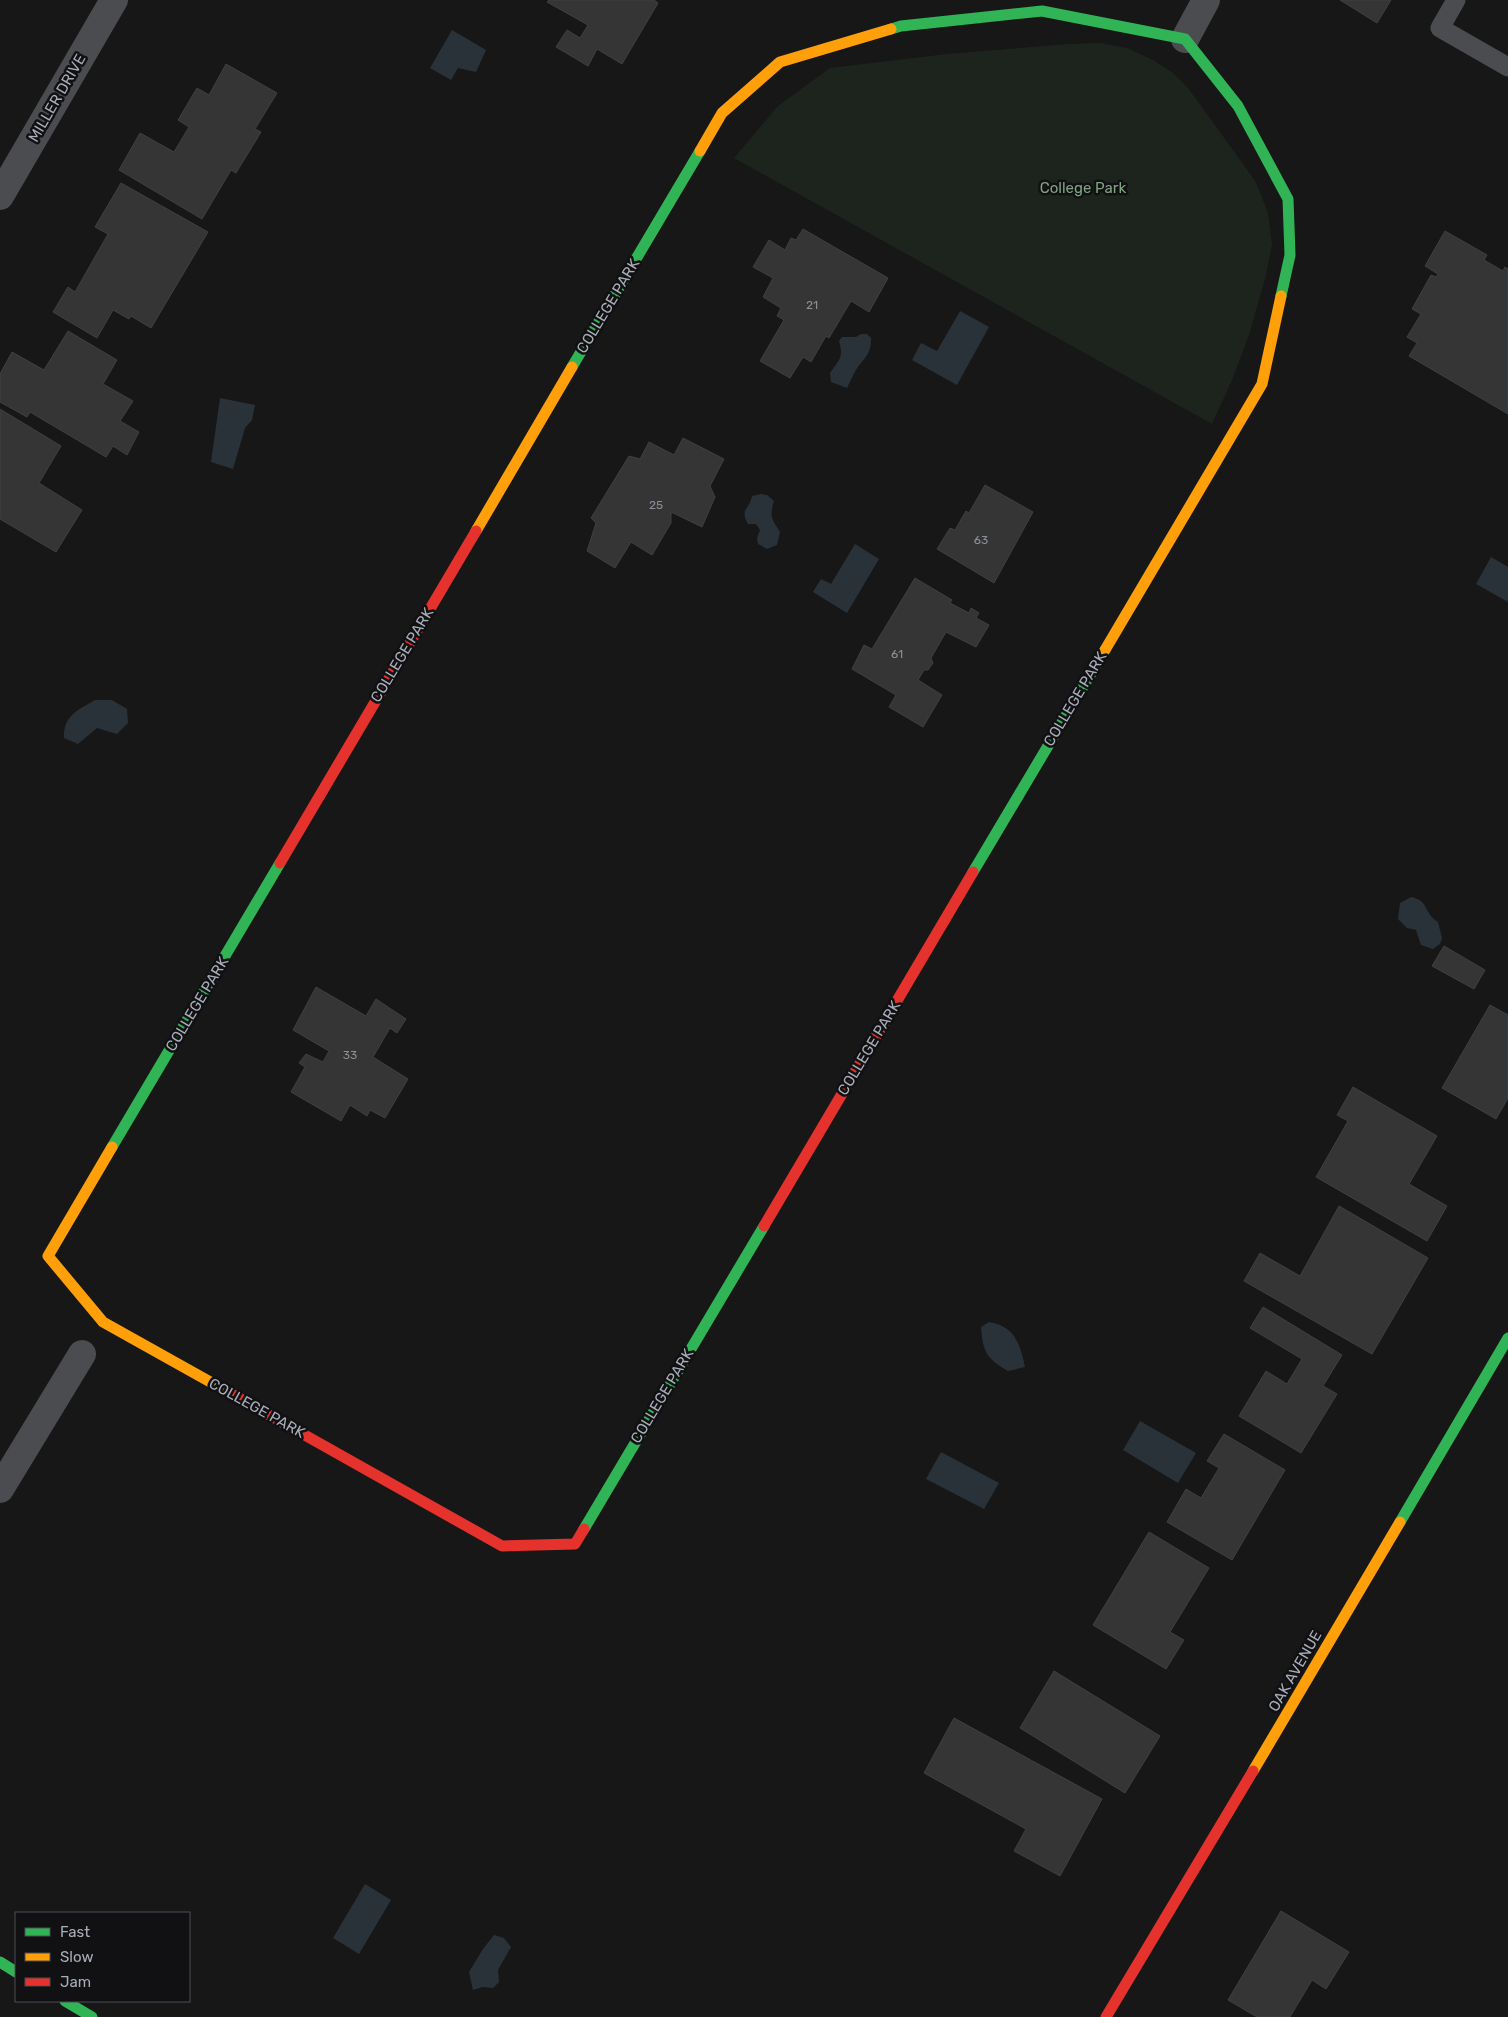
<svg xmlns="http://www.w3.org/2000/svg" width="1508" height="2017" viewBox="0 0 1508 2017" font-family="Rubik,sans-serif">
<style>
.green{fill:#1d241e}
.water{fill:#2a3239}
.building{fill:#353536;stroke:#3f4043}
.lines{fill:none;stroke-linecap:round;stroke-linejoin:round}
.lane{stroke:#4b4c50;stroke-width:19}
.street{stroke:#4b4c50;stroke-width:28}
.fast{stroke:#30b455;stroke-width:11}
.slow{stroke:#ff9f0a;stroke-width:11}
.jam{stroke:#e5322d;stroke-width:11}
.labels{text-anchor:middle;stroke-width:5;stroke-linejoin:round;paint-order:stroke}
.number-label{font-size:12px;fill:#8b8f98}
.street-label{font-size:15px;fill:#a8adb8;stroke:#111113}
.park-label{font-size:15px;fill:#7fa381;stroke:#111113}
</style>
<rect width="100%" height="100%" fill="#171717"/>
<path class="green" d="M 1100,43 L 1127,48 L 1153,60 L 1173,73 L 1188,88 L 1256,182 L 1268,213 L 1272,244 L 1266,275 L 1250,332 L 1233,378 L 1212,424 L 734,158 L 778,106 L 830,68 L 947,54 L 1068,44 Z"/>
<path class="water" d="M 452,30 L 486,50 L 476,72 L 458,68 L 451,80 L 430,68 Z
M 960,311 L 989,327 L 957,385 L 912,360 L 921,343 L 937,351 Z
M 861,334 L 867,334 L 871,338 C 871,356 865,356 856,370 C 853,375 850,382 847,388 L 831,382 L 830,373 C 839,360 844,358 839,341 L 842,337 L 856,337 Z
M 220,398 L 255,405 L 252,420 L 245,428 L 233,469 L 211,462 Z
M 761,494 L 767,495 L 774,501 C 769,517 772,519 780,532 L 777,545 L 767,549 L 758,544 L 757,538 L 760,530 L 756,524 L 748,524 C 739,508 750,510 752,496 Z
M 855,544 L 879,559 L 847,613 L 813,592 L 821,579 L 831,584 Z
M 1491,557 L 1508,567 L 1508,602 L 1476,584 Z
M 95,700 L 112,700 L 127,709 L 128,723 L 117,734 L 97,728 L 78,744 L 64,738 C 63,716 78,710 95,700 Z
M 1411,897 C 1430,901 1423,913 1438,922 L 1442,938 L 1440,944 L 1433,949 L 1421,945 L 1416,930 L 1407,928 L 1398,919 L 1400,903 Z
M 989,1322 C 1015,1326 1020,1344 1025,1367 L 1008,1371 C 986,1358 983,1352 981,1327 Z
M 1140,1421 L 1196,1453 L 1178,1483 L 1123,1450 Z
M 941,1452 L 999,1483 L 984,1509 L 926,1479 Z
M 365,1884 L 391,1900 L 359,1954 L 333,1938 Z
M 494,1935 L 504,1938 L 511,1947 L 498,1970 L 499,1982 L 493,1988 L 483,1987 L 473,1990 L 469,1972 L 483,1949 Z"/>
<path class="building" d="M 549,0 L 654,0 L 658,3 L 622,64 L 597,49 L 588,66 L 556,47 L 567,30 L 580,38 L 588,25 L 547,2 Z
M 1340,0 L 1391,0 L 1377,23 Z
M 226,64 L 277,93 L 255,129 L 261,132 L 236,173 L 231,170 L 202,219 L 119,170 L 140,133 L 174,152 L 189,127 L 178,120 L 197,88 L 209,95 Z
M 121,183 L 208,232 L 151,328 L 131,316 L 129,319 L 113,310 L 97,338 L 53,312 L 68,287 L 75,292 L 108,234 L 95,227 Z
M 803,229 L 888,278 L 869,312 L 851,301 L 829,338 L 826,336 L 811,362 L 803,357 L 790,378 L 760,361 L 784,320 L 777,316 L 781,308 L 763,297 L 773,278 L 753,267 L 769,240 L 785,250 L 791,238 L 796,240 Z
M 1445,231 L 1487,255 L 1484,260 L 1503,271 L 1505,267 L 1508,269 L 1508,414 L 1409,356 L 1417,343 L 1407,337 L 1421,314 L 1412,309 L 1431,275 L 1436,277 L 1438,274 L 1425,266 Z
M 68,331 L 117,360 L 103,384 L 133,401 L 120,421 L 139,432 L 127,455 L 113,446 L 106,457 L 30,412 L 27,417 L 0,402 L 0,374 L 12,352 L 44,370 Z
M 0,409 L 61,446 L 39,483 L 82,510 L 56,552 L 0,519 Z
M 683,438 L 724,459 L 710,486 L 715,497 L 702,527 L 671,512 L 671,523 L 652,555 L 631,542 L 615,568 L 587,551 L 596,523 L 591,518 L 629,456 L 640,459 L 649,442 L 674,455 Z
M 985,485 L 1033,512 L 994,583 L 937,549 L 950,528 L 955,530 L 966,511 L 969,513 Z
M 915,578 L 952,600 L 950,603 L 969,613 L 971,608 L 979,613 L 976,618 L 989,625 L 976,647 L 946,632 L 931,658 L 933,663 L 928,670 L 924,670 L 918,680 L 942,695 L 923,727 L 889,707 L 896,695 L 852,669 L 864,645 L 872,649 Z
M 1444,946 L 1485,970 L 1474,989 L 1432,966 Z
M 316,987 L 366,1016 L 376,999 L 406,1019 L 397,1033 L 390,1028 L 373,1057 L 408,1079 L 385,1118 L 370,1110 L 367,1116 L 350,1105 L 341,1121 L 291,1092 L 305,1067 L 299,1063 L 306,1054 L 323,1062 L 329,1051 L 293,1030 Z
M 1490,1005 L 1508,1015 L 1508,1098 L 1496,1119 L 1442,1088 Z
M 1353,1087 L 1437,1136 L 1409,1184 L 1447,1206 L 1427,1241 L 1316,1177 L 1348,1121 L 1337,1115 Z
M 1339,1206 L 1428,1258 L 1372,1354 L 1244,1281 L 1260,1253 L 1300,1276 Z
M 1263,1307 L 1342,1355 L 1323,1386 L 1337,1394 L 1301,1453 L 1239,1416 L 1266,1371 L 1287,1384 L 1302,1359 L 1250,1328 Z
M 1224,1434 L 1285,1470 L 1232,1560 L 1167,1522 L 1186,1489 L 1201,1498 L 1219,1468 L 1207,1461 Z
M 1149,1532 L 1209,1568 L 1170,1632 L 1184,1640 L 1166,1669 L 1093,1625 Z
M 1054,1671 L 1160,1736 L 1125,1793 L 1020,1728 Z
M 954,1718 L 1102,1799 L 1060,1876 L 1014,1851 L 1026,1829 L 924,1773 Z
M 1281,1911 L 1349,1952 L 1326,1989 L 1312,1980 L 1290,2017 L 1257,2017 L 1228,2000 Z"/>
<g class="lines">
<path class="lane" d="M 1456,0 L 1440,28 L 1508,67"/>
<path class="street" d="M 1185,39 L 1206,0
M 0,196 L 114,0
M 0,1489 L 82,1354"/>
<path class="fast" d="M 1042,11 L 1185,39 L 1238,106 L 1288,199 L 1290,255 L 1281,296
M 891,29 L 901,26 L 1042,11
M 572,367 L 700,151
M 973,872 L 1105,650
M 112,1147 L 280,863
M 1400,1522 L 1508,1338
M 584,1529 L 764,1226
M 0,1962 L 16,1972
M 65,2001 L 92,2017"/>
<path class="slow" d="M 700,151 L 722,113 L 780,62 L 891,29
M 476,531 L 572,367
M 1105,650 L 1262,384 L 1281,296
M 112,1147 L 48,1256 L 103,1322 L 230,1393
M 1253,1771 L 1400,1522"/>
<path class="jam" d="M 280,863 L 476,531
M 764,1226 L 973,872
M 230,1393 L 502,1546 L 575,1544 L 584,1529
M 1106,2017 L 1253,1771"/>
</g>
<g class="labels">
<g class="number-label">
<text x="812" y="309">21</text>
<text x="656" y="509">25</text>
<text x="981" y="544">63</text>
<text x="897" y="658">61</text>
<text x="350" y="1059">33</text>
</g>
<g class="street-label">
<text transform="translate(57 98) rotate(-60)" y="5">MILLER DRIVE</text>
<text transform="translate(608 306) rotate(-59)" y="5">COLLEGE PARK</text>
<text transform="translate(402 655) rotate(-59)" y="5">COLLEGE PARK</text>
<text transform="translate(1075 699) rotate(-59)" y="5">COLLEGE PARK</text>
<text transform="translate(197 1004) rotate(-59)" y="5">COLLEGE PARK</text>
<text transform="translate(869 1048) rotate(-59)" y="5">COLLEGE PARK</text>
<text transform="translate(662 1396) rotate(-59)" y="5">COLLEGE PARK</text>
<text transform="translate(257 1408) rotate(29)" y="5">COLLEGE PARK</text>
<text transform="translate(1295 1671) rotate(-60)" y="5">OAK AVENUE</text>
</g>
<g class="park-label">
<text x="1083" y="193">College Park</text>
</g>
</g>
<rect x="15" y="1912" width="175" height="90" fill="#111113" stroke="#4d4f55"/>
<rect x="25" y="1928" width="25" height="8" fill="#30b455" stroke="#4d4f55"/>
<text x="60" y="1937" font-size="15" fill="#a8adb8">Fast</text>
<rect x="25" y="1953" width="25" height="8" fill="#ff9f0a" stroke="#4d4f55"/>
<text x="60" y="1962" font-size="15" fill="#a8adb8">Slow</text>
<rect x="25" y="1978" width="25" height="8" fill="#e5322d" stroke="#4d4f55"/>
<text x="60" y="1987" font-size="15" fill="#a8adb8">Jam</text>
</svg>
